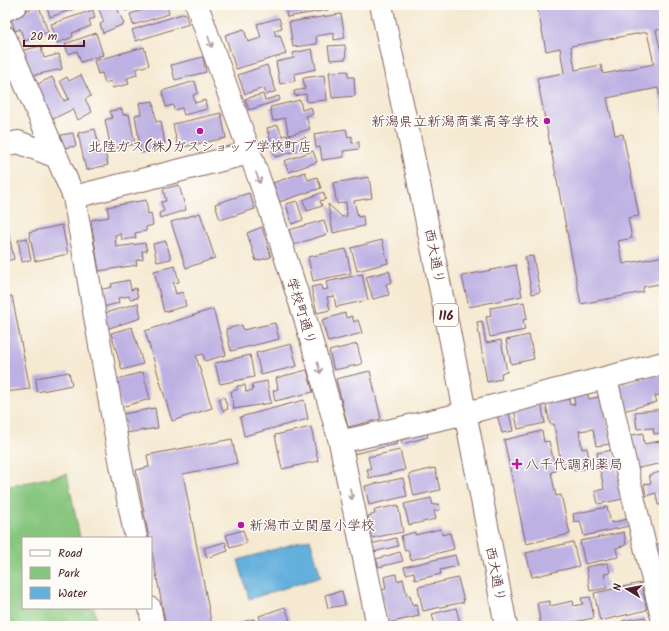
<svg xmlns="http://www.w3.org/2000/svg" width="669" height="631" viewBox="0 0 669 631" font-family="Kalam,'Klee One',sans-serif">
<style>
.green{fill:#86c67e;stroke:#687254}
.water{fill:#63b0dc;stroke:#566884}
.building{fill:#bdb1e3;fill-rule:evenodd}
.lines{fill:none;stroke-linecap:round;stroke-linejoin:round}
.minor-casing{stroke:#866665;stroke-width:24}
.highway-casing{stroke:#866665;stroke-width:24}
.minor{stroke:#fff;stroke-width:22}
.highway{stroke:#fff;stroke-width:22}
.oneway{stroke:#ae9aa0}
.poi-dot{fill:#b5179e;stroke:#fdfcf7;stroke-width:1.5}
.labels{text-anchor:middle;stroke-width:3;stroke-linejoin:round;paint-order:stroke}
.shield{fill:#fdfcf7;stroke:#806168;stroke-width:1}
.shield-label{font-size:13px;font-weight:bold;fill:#4a1f2b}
.poi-label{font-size:14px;fill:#4a1f2b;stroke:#fdfcf7;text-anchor:start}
.street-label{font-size:14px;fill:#4a1f2b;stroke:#fdfcf7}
</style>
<rect width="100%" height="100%" fill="#fdfcf7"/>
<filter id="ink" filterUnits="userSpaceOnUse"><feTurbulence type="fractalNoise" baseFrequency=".025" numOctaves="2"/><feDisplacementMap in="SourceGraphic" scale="8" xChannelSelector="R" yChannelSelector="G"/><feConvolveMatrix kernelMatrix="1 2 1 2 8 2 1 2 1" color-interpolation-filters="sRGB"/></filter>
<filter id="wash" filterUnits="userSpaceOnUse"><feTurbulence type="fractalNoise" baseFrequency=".012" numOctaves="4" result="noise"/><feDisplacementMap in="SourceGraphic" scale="16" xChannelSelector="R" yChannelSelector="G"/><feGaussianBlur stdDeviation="0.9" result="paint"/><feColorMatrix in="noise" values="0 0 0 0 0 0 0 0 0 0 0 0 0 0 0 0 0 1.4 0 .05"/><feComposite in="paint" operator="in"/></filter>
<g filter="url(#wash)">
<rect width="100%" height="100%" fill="#f5e9d1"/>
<path class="green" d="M 67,474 L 80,538 L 23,538 L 23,608 L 94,608 L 97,626 L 5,626 L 5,487 Z"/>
<path class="water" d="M 310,539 L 321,577 L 249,599 L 238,560 Z"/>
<g id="blocks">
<path class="building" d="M 46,5 L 73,5 L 74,9 L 50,17 Z
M 112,5 L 116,5 L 124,24 L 103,33 L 100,24 L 104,22 L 99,10 Z
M 123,5 L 142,5 L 125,11 Z
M 159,5 L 167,5 L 169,14 L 133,25 L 130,14 Z
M 285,5 L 327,5 L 328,10 L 287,17 Z
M 537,5 L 664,5 L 664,29 L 656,30 L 663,62 L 664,62 L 664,117 L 658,88 L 607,98 L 615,135 L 623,134 L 639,216 L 628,218 L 632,238 L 618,241 L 623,264 L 664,256 L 664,283 L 643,287 L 643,292 L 581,304 L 537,78 L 564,73 L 560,48 L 546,51 ZM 647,32 L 654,64 L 603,74 L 601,65 L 575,70 L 571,46 Z
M 39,6 L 48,32 L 25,41 L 20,29 L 15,31 L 10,16 Z
M 93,10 L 95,18 L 89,20 L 91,26 L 72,33 L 73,37 L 57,43 L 51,24 Z
M 185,13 L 189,24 L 136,41 L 132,30 Z
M 341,14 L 345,38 L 334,40 L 334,33 L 316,36 L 317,44 L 293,47 L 289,22 Z
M 279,18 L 282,28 L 274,30 L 276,36 L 280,35 L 286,54 L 236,69 L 225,35 L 244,29 L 248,42 L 261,38 L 257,24 Z
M 96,33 L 103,55 L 81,62 L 77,51 L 68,54 L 65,44 Z
M 345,45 L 346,59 L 330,60 L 328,46 Z
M 41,46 L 44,58 L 59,54 L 62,69 L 30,76 L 20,51 Z
M 144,47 L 149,65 L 136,69 L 137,75 L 127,78 L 129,84 L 112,88 L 111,81 L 105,83 L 102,73 L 98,74 L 94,61 Z
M 312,49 L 316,69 L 294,74 L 295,81 L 280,84 L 276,62 L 294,58 L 293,53 Z
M 203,57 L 206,72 L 175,80 L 171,65 Z
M 267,65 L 276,91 L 266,95 L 264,88 L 245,94 L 238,75 Z
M 348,71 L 348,77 L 354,77 L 355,96 L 332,98 L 329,72 Z
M 81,75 L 91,96 L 85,99 L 92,112 L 78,120 L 73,109 L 51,120 L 34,86 L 52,77 L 64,101 L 69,99 L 60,81 L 67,77 L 69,81 Z
M 324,75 L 327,100 L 307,102 L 306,94 L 295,96 L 294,91 L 305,89 L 303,78 Z
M 195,81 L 198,93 L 193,95 L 195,103 L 205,100 L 207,109 L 184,115 L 182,108 L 174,110 L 173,105 L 166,107 L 162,91 Z
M 263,94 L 265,100 L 279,96 L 280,100 L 249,110 L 245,99 Z
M 300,100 L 302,110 L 311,107 L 313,114 L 306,116 L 310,129 L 289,135 L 285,118 L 273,121 L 270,107 Z
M 153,101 L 156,122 L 161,121 L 165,144 L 157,145 L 157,150 L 141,153 L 135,115 L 141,114 L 139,103 Z
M 122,109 L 123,115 L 129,114 L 135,144 L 111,149 L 105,120 L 112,118 L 110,111 Z
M 5,110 L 9,125 L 5,126 Z
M 221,113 L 226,138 L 178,148 L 173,124 Z
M 278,125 L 282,136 L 287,135 L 289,142 L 305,137 L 308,147 L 275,157 L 267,128 Z
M 95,129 L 99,145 L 93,147 L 95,154 L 105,152 L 108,165 L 86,170 L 78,133 Z
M 346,129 L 348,137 L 352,136 L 352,143 L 359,142 L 359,149 L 343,151 L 344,157 L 322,160 L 320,147 L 316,148 L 314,134 Z
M 73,133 L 76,146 L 63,148 L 61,135 Z
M 313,151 L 317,162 L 289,172 L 284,161 Z
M 305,172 L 308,180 L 317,177 L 321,188 L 279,202 L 273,183 Z
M 369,177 L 372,198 L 354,201 L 358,217 L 363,216 L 364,226 L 333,233 L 328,204 L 342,217 L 347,216 L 346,202 L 337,204 L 333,183 Z
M 179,185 L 186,210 L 160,218 L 159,213 L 164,211 L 161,202 L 166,201 L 163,189 Z
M 323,192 L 326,199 L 320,201 L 322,206 L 307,211 L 303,200 Z
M 249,193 L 255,209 L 220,220 L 215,204 Z
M 146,200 L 148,214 L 151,213 L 153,225 L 146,227 L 146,231 L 135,233 L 136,238 L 122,240 L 121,234 L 115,235 L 116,247 L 145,243 L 147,251 L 142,251 L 143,259 L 136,260 L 137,265 L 99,271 L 91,220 L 109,217 L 107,207 Z
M 297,201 L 303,220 L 292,224 L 286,204 Z
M 200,213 L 215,258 L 186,268 L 171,222 Z
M 5,216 L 14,259 L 5,261 Z
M 324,220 L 328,234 L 293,245 L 289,230 Z
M 62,225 L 68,254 L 35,261 L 29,232 Z
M 262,227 L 271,257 L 256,261 L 247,233 Z
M 27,238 L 31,260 L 22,262 L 18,240 Z
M 382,240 L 388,263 L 357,271 L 351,248 Z
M 166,241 L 171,259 L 157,262 L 153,244 Z
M 346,249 L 351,273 L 313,281 L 308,257 Z
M 533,256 L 540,292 L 532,294 L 525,257 Z
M 516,265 L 522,296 L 469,307 L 462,276 Z
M 175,266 L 179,282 L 173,283 L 176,294 L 183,292 L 186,306 L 164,312 L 154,271 Z
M 389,271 L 392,282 L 386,284 L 389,295 L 373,299 L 366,277 Z
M 362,274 L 368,300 L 336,307 L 334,296 L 327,297 L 330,310 L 317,313 L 311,287 L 321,285 L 322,290 L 328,289 L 326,282 Z
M 129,280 L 131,290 L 136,288 L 138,298 L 130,299 L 129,296 L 118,298 L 119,303 L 103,307 L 99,290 L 112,287 L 111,284 Z
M 12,296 L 30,389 L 5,392 L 5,298 Z
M 524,302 L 527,319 L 523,320 L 525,330 L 490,337 L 486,317 L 491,316 L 490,308 Z
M 138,303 L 141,318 L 106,329 L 105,313 Z
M 213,309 L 226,355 L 205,361 L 203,354 L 196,356 L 212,408 L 172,421 L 145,331 Z
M 345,313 L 346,318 L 352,316 L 354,322 L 358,320 L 362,333 L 328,342 L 322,320 Z
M 482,321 L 486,343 L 501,340 L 507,372 L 501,373 L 502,379 L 487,382 L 477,322 Z
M 275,323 L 279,339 L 231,351 L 226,329 L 242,325 L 243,330 Z
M 132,327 L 143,364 L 122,370 L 111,333 Z
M 529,335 L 534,359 L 511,364 L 506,340 Z
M 291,344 L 297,366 L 261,375 L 256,353 Z
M 357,344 L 362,364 L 334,370 L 329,351 Z
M 250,355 L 254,377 L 220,384 L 215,363 Z
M 307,370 L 313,392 L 275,401 L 273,391 L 278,389 L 276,378 Z
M 370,371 L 381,419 L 348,427 L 336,379 Z
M 69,372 L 72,385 L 37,392 L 36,378 Z
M 143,372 L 150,399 L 121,407 L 114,380 Z
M 664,373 L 664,394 L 655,396 L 657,402 L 623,411 L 617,386 Z
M 267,381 L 271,403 L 234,409 L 231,391 L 237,390 L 237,386 L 245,385 L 246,392 L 253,390 L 252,384 Z
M 587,392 L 589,399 L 603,396 L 611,444 L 596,446 L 593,429 L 579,431 L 582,449 L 587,448 L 591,468 L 574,471 L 573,466 L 569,467 L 568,463 L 561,464 L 554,424 L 550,424 L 545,400 L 568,396 L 570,405 L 575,404 L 573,395 Z
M 224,397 L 228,409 L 223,411 L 219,399 Z
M 304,400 L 308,419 L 244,436 L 240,417 Z
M 541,403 L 545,423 L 518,429 L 514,409 Z
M 155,408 L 158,428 L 126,433 L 123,414 Z
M 664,409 L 664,433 L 654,434 L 653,428 L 637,429 L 635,412 Z
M 509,413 L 513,431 L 502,433 L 497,415 Z
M 311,427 L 318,461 L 282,469 L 275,435 Z
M 426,430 L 428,437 L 402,444 L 401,436 Z
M 542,431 L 544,442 L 549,441 L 556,471 L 551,472 L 556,496 L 561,495 L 570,534 L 526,544 L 504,440 Z
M 643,433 L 644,444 L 660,441 L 662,451 L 664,450 L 664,463 L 633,469 L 627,436 Z
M 395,436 L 397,444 L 353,454 L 352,446 Z
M 232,439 L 237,463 L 183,474 L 212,626 L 166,626 L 151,547 L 151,538 L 149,538 L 136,470 L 149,467 L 147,455 Z
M 400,450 L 405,470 L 369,478 L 367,469 L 371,469 L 368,457 Z
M 613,450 L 623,499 L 598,504 L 595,491 L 604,489 L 597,453 Z
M 435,468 L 440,490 L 414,496 L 409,474 Z
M 664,471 L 664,504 L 658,505 L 656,493 L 646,496 L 644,484 L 651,483 L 649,475 Z
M 403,478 L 407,496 L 369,505 L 365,486 Z
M 431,498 L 433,505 L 439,504 L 440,510 L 434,511 L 436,519 L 409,525 L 404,504 Z
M 398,505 L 403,532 L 371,538 L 368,516 L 375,514 L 374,510 Z
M 607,507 L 611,523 L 628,519 L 629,526 L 584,536 L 580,521 L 574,522 L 573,514 Z
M 441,529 L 442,535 L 450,533 L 454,549 L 411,560 L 408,550 L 405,551 L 401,536 L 415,532 L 415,535 Z
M 243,530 L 247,543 L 230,548 L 226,535 Z
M 624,532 L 626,545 L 616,548 L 618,557 L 585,564 L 580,541 Z
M 396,538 L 398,546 L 373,552 L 371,544 Z
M 225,542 L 228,551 L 207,558 L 204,548 Z
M 573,542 L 579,566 L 532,577 L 526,553 Z
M 664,543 L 664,550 L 654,552 L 652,545 Z
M 400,552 L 403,561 L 379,567 L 376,559 Z
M 455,555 L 458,566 L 440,570 L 441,574 L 415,580 L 414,572 L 406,574 L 404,567 Z
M 608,563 L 610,573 L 604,574 L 607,588 L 590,591 L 586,567 Z
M 396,574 L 397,581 L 403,579 L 407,596 L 410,595 L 412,605 L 417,604 L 419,616 L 388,623 L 380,590 L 386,589 L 384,577 Z
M 458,578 L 464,602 L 423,611 L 418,587 Z
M 641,583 L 647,610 L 600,621 L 594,593 Z
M 342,591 L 345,605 L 328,608 L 325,595 Z
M 590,597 L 594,618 L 554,626 L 541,626 L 537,603 L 550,601 L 550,606 L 573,601 L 574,606 L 583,604 L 581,598 Z
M 285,607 L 290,620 L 273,626 L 262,626 L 259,616 Z
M 456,608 L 461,626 L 435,626 L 432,614 Z
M 645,617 L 647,626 L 623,626 L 622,621 Z
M 254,619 L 256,626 L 239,626 L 238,623 Z
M 343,621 L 343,626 L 322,626 L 322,625 Z
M 596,623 L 596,626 L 583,626 L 583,625 Z"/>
</g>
</g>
<g filter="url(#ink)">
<use href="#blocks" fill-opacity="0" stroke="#866665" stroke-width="1"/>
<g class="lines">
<defs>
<path id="minor" d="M 197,5 L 271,212 L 305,318 L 340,442 L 378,626
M 5,10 L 16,5
M 5,37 L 74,197 L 121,465 L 136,538
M 5,145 L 18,142 L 57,157
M 74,197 L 249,153
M 606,378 L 627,471 L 664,626
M 340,442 L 466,413 L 664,363
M 150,608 L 153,626"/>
<path id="highway" d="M 381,5 C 426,211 467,418 506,626"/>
</defs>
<use href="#minor" class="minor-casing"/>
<use href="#highway" class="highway-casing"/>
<use href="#minor" class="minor"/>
<use href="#highway" class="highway"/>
</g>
<defs><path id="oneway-shaft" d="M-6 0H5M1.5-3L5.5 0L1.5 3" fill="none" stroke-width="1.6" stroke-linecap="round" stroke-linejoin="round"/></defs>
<g class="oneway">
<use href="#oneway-shaft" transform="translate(210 42) rotate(71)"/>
<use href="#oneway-shaft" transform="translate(258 178) rotate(70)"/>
<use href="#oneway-shaft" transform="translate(319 368) rotate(74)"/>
<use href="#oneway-shaft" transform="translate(351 494) rotate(79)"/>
</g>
</g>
<g class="poi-dot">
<circle cx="547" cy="121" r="4"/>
<circle cx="200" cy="131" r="4"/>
<path d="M515 458h4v4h4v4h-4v4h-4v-4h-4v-4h4z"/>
<circle cx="241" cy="525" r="4"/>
</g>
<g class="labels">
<rect class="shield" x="434" y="304" width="24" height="22" rx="3"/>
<g class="shield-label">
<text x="446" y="320">116</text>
</g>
<g class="poi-label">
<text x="539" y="126" text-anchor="end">新潟県立新潟商業高等学校</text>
<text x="200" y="151" text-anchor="middle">北陸ガス(株)ガスショップ学校町店</text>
<text x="525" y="469">八千代調剤薬局</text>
<text x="249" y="530">新潟市立関屋小学校</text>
</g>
<g class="street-label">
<text transform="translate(435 256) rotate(79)" y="5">西大通り</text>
<text transform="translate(302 311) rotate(73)" y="5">学校町通り</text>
<text transform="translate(496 574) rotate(79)" y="5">西大通り</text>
</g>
</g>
<rect width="669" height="631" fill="none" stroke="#fdfcf7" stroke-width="20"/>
<rect x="22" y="537" width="130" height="72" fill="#fdfcf7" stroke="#b5a4a5"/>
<rect x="30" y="550" width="20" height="6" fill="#ffffff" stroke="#b5a4a5"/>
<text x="58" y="557" font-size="12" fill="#4a1f2b">Road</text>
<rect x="30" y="567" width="20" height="12" fill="#86c67e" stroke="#b5a4a5"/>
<text x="58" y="577" font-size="12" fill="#4a1f2b">Park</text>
<rect x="30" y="587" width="20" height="12" fill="#63b0dc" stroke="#b5a4a5"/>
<text x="58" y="597" font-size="12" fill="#4a1f2b">Water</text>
<g transform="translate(627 589) rotate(280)" stroke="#fdfcf7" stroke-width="3" paint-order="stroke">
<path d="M0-3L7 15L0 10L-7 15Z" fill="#4a1f2b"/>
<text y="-6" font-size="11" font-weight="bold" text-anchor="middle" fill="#4a1f2b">N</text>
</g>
<path d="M24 40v6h60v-6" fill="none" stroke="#4a1f2b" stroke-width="2"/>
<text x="30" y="40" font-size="12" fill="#4a1f2b" stroke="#fdfcf7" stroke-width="3" paint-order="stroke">20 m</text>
</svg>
